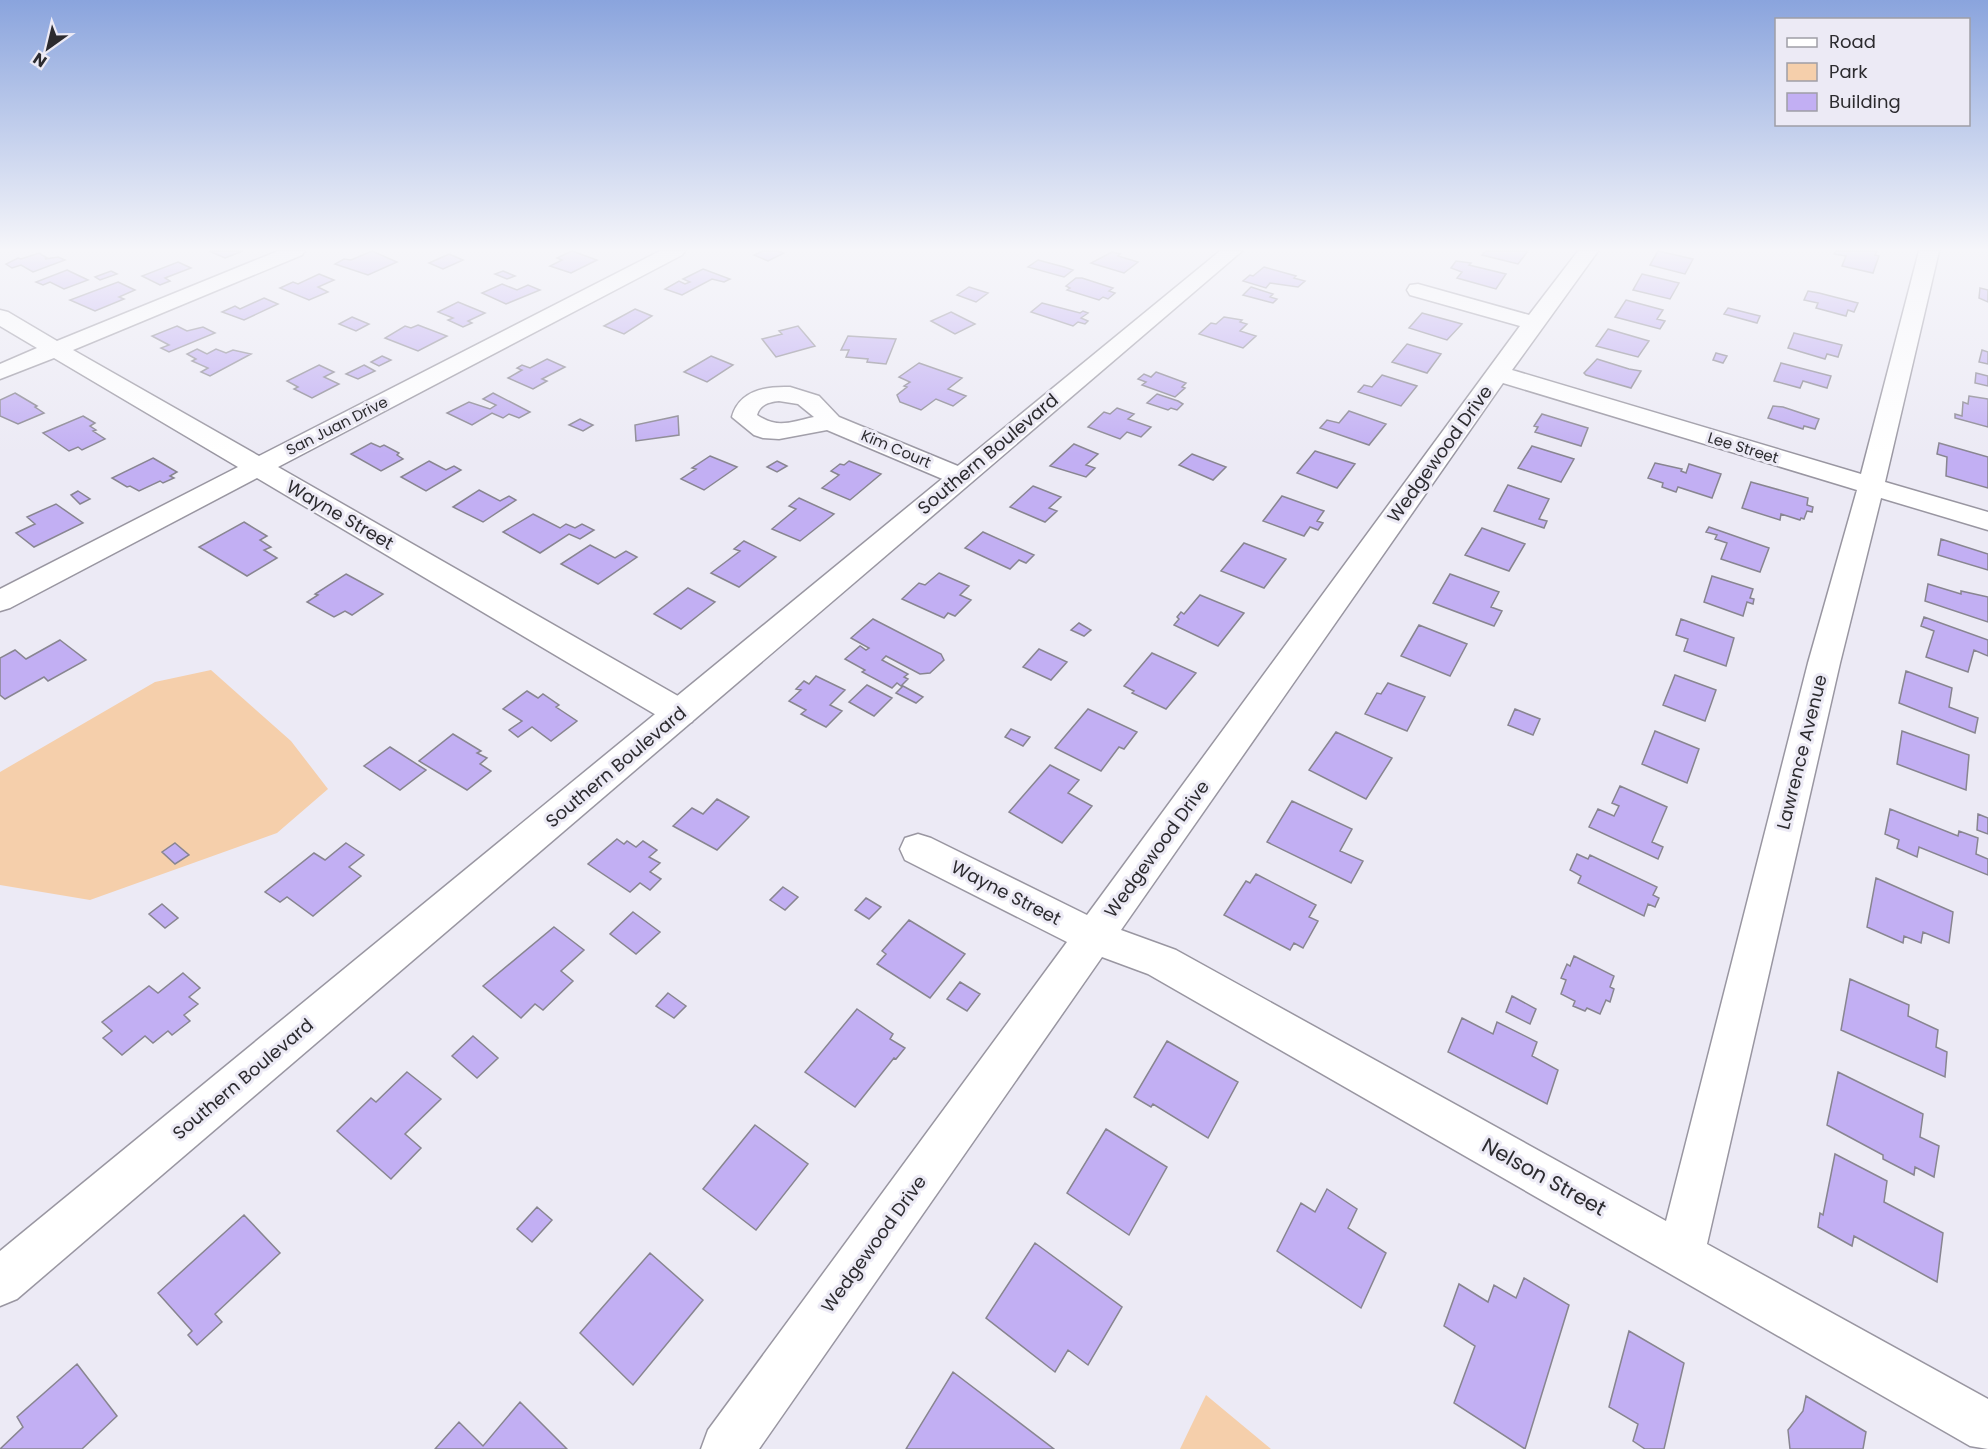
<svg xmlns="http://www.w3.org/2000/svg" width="1988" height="1449" viewBox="0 0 1988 1449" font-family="Poppins,sans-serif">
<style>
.green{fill:#f5cfab}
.building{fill:#c2aff3;stroke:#888590;stroke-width:1.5}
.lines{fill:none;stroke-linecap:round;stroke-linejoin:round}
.minor-casing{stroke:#9996a1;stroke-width:3}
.tertiary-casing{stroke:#9996a1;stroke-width:3}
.minor{fill:#fff;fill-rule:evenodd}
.tertiary{fill:#fff;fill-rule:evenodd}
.labels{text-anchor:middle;stroke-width:6;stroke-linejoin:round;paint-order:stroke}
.far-street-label{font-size:15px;fill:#2c2b2f;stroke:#eceaf5}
.street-label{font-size:18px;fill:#2c2b2f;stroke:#eceaf5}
.near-street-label{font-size:21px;fill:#2c2b2f;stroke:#eceaf5}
</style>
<rect width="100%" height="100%" fill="#eceaf5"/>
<path class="green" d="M 211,670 L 291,741 L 328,789 L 277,833 L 90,900 L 0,885 L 0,772 L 155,682 Z
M 1206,1395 L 1271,1449 L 1180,1449 Z"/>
<path class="building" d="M 209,251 L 243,251 L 225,258 Z
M 372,251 L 397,262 L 368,275 L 335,264 L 344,259 L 351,260 Z
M 572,251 L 597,260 L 571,273 L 550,266 L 562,260 L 557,258 Z
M 763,251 L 777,251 L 784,253 L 768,261 L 754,255 Z
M 1486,251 L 1528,251 L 1518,264 L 1482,255 Z
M 1658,251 L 1693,259 L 1685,274 L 1650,265 Z
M 1836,251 L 1877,251 L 1875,255 L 1879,256 L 1873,273 L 1842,266 L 1846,256 L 1834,254 Z
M 1112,252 L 1120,254 L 1118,256 L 1138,262 L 1124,273 L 1091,263 Z
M 39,253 L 47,258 L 45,259 L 58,257 L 65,260 L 33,272 L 21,265 L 12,268 L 6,264 L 18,258 L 21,259 Z
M 449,254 L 463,260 L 443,269 L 429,263 Z
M 1038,260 L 1064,267 L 1073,270 L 1064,277 L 1028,267 Z
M 1456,261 L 1471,263 L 1469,265 L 1506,274 L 1496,289 L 1457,278 L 1462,272 L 1451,268 Z
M 178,262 L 191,268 L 165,278 L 170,281 L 160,285 L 142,276 Z
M 1264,267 L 1296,276 L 1294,278 L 1305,281 L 1298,287 L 1270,283 L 1266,288 L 1243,281 L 1250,275 L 1253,276 Z
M 703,269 L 730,279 L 724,282 L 712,279 L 682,295 L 665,289 L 679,281 L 685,284 L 690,282 L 683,279 Z
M 67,270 L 88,280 L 64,289 L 50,282 L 43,285 L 36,282 Z
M 111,271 L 117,274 L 100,280 L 95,277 Z
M 503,271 L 515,276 L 507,279 L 495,274 Z
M 319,274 L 334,280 L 318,287 L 328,292 L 309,300 L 280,288 L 293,282 L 298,284 Z
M 1642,274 L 1679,283 L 1670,299 L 1633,290 Z
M 1076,278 L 1082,278 L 1113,288 L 1109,291 L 1115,293 L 1108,299 L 1103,297 L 1099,300 L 1067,290 L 1070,288 L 1066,286 Z
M 118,282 L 135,290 L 119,297 L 124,299 L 95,311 L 70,300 Z
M 502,284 L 517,290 L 528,285 L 540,290 L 506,304 L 482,293 Z
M 969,287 L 988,293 L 976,302 L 957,295 Z
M 1251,287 L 1273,294 L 1270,297 L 1277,299 L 1273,303 L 1243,295 Z
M 1980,288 L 1988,290 L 1988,302 L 1979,298 Z
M 1808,291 L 1819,293 L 1858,303 L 1854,312 L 1848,310 L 1846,316 L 1816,308 L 1818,303 L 1804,300 Z
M 264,298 L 278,304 L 244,320 L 222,312 L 235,306 L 240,309 Z
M 1626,300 L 1663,310 L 1657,319 L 1665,321 L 1660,329 L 1615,317 Z
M 458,302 L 485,313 L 468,321 L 472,323 L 463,327 L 448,320 L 453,318 L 438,312 Z
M 1042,303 L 1080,313 L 1083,311 L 1088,313 L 1081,318 L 1088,321 L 1085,324 L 1078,322 L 1073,326 L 1031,312 Z
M 1728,308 L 1760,316 L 1757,323 L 1724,314 Z
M 635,309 L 652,316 L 624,334 L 604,326 Z
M 951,312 L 975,324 L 955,334 L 931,321 Z
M 1422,313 L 1462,324 L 1447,340 L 1409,328 Z
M 352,317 L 369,324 L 356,331 L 339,324 Z
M 1224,317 L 1242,320 L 1240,322 L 1247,324 L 1240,331 L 1256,336 L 1243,348 L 1199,334 L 1211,323 L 1216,324 Z
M 418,325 L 447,336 L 418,351 L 385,338 L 405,326 L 411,328 Z
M 177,326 L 187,331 L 203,327 L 215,333 L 169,352 L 161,348 L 169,345 L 152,336 Z
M 798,326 L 815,346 L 776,357 L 762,339 L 782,334 L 779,331 Z
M 1608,329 L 1649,341 L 1638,357 L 1596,346 Z
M 1794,333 L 1842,345 L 1838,357 L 1827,354 L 1825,359 L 1788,348 Z
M 848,336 L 896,339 L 886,364 L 867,362 L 868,359 L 846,357 L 849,350 L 841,350 Z
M 1407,344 L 1441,354 L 1427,373 L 1392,362 Z
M 197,349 L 207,354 L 216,349 L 226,353 L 233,350 L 251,354 L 210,376 L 201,372 L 208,368 L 192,361 L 196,359 L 187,354 Z
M 1982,350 L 1988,352 L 1988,364 L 1979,362 Z
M 1716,353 L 1727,356 L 1723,363 L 1713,360 Z
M 382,356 L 391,360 L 379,366 L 371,362 Z
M 711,356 L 733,365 L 707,382 L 684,372 Z
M 547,359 L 565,367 L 542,379 L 547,381 L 533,389 L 508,378 L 522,370 L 517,368 L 522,365 L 530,368 Z
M 1597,359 L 1629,369 L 1641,371 L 1631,388 L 1586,375 L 1584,373 Z
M 919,363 L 962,378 L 948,389 L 966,396 L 953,406 L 936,399 L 921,410 L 900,402 L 897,395 L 907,387 L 904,386 L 910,382 L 899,377 Z
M 1781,363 L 1831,376 L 1827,388 L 1803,381 L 1800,388 L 1774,381 Z
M 319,365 L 334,372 L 324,377 L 339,384 L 312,398 L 294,389 L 298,387 L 287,381 Z
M 364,365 L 375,371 L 358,379 L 346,374 Z
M 1156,372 L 1186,383 L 1182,387 L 1185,388 L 1175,397 L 1142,385 L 1146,382 L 1138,379 L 1144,374 L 1151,377 Z
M 1976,373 L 1988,376 L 1988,386 L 1975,383 Z
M 1382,375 L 1417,386 L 1401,406 L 1358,392 L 1364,385 L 1372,387 Z
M 15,393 L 37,406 L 35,407 L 44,413 L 18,424 L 0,416 L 0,400 Z
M 493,393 L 530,412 L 519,418 L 509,414 L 503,418 L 492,413 L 472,425 L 447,413 L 469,402 L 490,409 L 496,405 L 483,399 Z
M 1157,394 L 1178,401 L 1183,404 L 1177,410 L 1171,408 L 1168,410 L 1147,403 Z
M 1969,396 L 1988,399 L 1988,427 L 1955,418 L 1955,414 L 1962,416 L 1963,402 L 1968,404 Z
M 1773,406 L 1783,407 L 1819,419 L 1815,429 L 1804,426 L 1803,429 L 1768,418 Z
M 1117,408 L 1134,414 L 1128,419 L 1151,427 L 1141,437 L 1127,432 L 1120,439 L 1088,427 L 1104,412 L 1110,414 Z
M 1349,411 L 1386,424 L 1369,445 L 1320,428 L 1327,420 L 1339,423 Z
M 1542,414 L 1588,428 L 1581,446 L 1535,432 L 1538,427 L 1534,426 Z
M 83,416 L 95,423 L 90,426 L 96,430 L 93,431 L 105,439 L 82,450 L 78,447 L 69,451 L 43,433 Z
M 678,416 L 679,435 L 636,441 L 635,425 Z
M 580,419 L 593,425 L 583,431 L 569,425 Z
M 371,443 L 380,447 L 384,445 L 399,453 L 397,455 L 403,459 L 381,471 L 351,454 Z
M 1939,443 L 1988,457 L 1988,488 L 1946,476 L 1947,457 L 1937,454 Z
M 1074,444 L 1098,454 L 1086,465 L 1095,468 L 1086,477 L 1050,466 Z
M 1532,446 L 1574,459 L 1561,482 L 1518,468 Z
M 1315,451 L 1355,464 L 1337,488 L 1297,473 Z
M 1192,454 L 1226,467 L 1213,480 L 1179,465 Z
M 710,456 L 737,467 L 704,490 L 681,479 L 696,469 L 692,468 Z
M 153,458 L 177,472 L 170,476 L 174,478 L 163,483 L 160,481 L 139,491 L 130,486 L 127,487 L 112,478 Z
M 429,461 L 446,470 L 454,466 L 461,470 L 426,491 L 401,477 Z
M 777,461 L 787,466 L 777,472 L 767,467 Z
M 849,461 L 881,474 L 850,500 L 822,488 L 839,475 L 831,471 L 840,464 L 844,465 Z
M 1655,463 L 1682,469 L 1681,471 L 1686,473 L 1689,464 L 1721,474 L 1712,498 L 1678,487 L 1676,492 L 1662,487 L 1663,483 L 1648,478 Z
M 1751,482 L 1808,498 L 1807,505 L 1813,507 L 1812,512 L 1807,511 L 1804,519 L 1801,518 L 1800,520 L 1781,514 L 1780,520 L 1742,508 Z
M 1508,485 L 1549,499 L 1539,519 L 1547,521 L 1544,528 L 1494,511 Z
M 1033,486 L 1061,497 L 1049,508 L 1057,511 L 1045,522 L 1010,507 Z
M 479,490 L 500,501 L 509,496 L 516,500 L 483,522 L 453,507 Z
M 78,491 L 90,499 L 80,504 L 71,495 Z
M 1282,496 L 1324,511 L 1317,521 L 1323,523 L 1318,530 L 1310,527 L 1304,536 L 1263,521 Z
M 799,498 L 834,514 L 800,541 L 772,529 L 796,509 L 789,506 Z
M 56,504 L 83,523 L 34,547 L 16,533 L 35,524 L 27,517 Z
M 533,514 L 560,528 L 566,524 L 575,528 L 582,524 L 594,530 L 580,539 L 569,534 L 540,553 L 503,532 Z
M 244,522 L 267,536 L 260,540 L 271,547 L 264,550 L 277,558 L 247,576 L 199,547 Z
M 1709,527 L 1769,548 L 1760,572 L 1721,559 L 1727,543 L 1715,539 L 1717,535 L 1706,532 Z
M 1482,528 L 1525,544 L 1509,571 L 1465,555 Z
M 983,532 L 1034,555 L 1026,563 L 1019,560 L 1010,569 L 965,548 Z
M 1941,539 L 1988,554 L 1988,570 L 1938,555 Z
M 744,541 L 776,557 L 739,587 L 711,573 L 740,551 L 734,549 Z
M 1244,543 L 1286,559 L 1264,588 L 1221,571 Z
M 590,545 L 615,558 L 626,551 L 637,557 L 598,584 L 561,564 Z
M 939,573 L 969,586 L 960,595 L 971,600 L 955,616 L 948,613 L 944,618 L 902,599 L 919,583 L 925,585 Z
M 346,574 L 383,594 L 352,615 L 345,611 L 334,617 L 307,602 L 318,595 L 315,594 Z
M 1450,574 L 1499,592 L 1491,607 L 1502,611 L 1494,626 L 1433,603 Z
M 1712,576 L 1753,589 L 1750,598 L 1754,599 L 1753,604 L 1747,602 L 1743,616 L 1704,602 Z
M 1928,584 L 1961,594 L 1961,591 L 1988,597 L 1988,622 L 1925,601 Z
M 688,588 L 715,602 L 681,629 L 654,614 Z
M 1200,595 L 1244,613 L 1218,646 L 1174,625 L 1179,619 L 1177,617 L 1181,612 L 1184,614 Z
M 1924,617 L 1988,640 L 1988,656 L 1974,650 L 1968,672 L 1926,657 L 1934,631 L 1921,626 Z
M 873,619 L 941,654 L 944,660 L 930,673 L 920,674 L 886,656 L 882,660 L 908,674 L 904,677 L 908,679 L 901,686 L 897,683 L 892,688 L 862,672 L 865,670 L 845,659 L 860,646 L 866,650 L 869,648 L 851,638 Z
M 1681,619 L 1734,638 L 1726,666 L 1684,651 L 1688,639 L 1676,635 Z
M 1079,623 L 1091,630 L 1084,636 L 1071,630 Z
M 1419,625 L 1467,644 L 1450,676 L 1401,656 Z
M 60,640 L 86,660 L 48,681 L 44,677 L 5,699 L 0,695 L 0,658 L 15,650 L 26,659 Z
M 1039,649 L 1067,662 L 1051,680 L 1023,667 Z
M 1152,653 L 1196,673 L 1166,709 L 1132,693 L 1134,691 L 1124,686 Z
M 1906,671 L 1952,688 L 1949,707 L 1978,718 L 1975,733 L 1899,703 Z
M 1675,675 L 1716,690 L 1705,721 L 1663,705 Z
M 816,676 L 845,690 L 830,705 L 842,711 L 826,727 L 801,714 L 806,710 L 789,701 L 801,690 L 796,689 L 804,681 L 809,684 Z
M 1388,683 L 1425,697 L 1407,731 L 1365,714 L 1377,693 L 1381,694 Z
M 867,685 L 892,698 L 874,716 L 849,702 Z
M 903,686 L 923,697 L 916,703 L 896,693 Z
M 527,691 L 538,698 L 543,694 L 559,705 L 556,707 L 577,721 L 551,741 L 532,727 L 518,737 L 509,730 L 522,721 L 503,709 Z
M 1088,709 L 1137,732 L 1124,749 L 1119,747 L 1101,771 L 1055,748 Z
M 1515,709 L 1540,719 L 1533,735 L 1508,725 Z
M 1011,729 L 1030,737 L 1023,746 L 1005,737 Z
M 1655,731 L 1699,749 L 1687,783 L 1642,764 Z
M 1902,731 L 1969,755 L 1966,790 L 1897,764 Z
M 1336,732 L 1392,758 L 1366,799 L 1309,770 Z
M 453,734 L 481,751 L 477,753 L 487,758 L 480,764 L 491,771 L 467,790 L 419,761 Z
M 390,747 L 426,770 L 400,790 L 364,766 Z
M 1050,765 L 1079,780 L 1068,793 L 1092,806 L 1062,843 L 1009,812 Z
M 1620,786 L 1667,807 L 1652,842 L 1663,847 L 1658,859 L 1589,827 L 1598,809 L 1614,816 L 1619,806 L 1612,803 Z
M 717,799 L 749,817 L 717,850 L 673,826 L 692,808 L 703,814 Z
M 1292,801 L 1352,829 L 1340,851 L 1363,861 L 1351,883 L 1267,842 Z
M 1890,809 L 1958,836 L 1959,831 L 1978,838 L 1976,854 L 1988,859 L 1988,875 L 1919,847 L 1917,857 L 1897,848 L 1899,840 L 1885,834 Z
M 1978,814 L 1988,818 L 1988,834 L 1977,830 Z
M 617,839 L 624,844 L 627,841 L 636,847 L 643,841 L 657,850 L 649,857 L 660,863 L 650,872 L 661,879 L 650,890 L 640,883 L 630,892 L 588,864 Z
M 175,843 L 189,855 L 175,864 L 162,852 Z
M 346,843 L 364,855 L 349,867 L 361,876 L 313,916 L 287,897 L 280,902 L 265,892 L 314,853 L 325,860 Z
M 1577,854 L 1588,859 L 1590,855 L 1657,887 L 1653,895 L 1659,898 L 1655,907 L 1648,904 L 1644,916 L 1578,883 L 1581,876 L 1570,870 Z
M 1256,874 L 1316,905 L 1309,917 L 1318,921 L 1303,948 L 1294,943 L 1290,950 L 1224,915 L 1246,881 L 1250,883 Z
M 1876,878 L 1953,912 L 1949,943 L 1923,932 L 1921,943 L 1904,936 L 1903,943 L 1867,927 Z
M 783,887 L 798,897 L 785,910 L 770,900 Z
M 866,898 L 881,907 L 869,919 L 855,910 Z
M 162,904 L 178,918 L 165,928 L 149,914 Z
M 633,912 L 660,932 L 636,954 L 610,934 Z
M 909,920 L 965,954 L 930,998 L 877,964 L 886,954 L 882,951 Z
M 554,927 L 584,950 L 561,971 L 573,981 L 543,1010 L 535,1004 L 521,1018 L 483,986 Z
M 1574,956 L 1614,976 L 1610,987 L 1614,989 L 1610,1002 L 1606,1000 L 1600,1014 L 1587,1008 L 1585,1011 L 1573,1006 L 1575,1001 L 1561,994 L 1566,980 L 1561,978 L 1567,964 L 1570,966 Z
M 183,973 L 200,988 L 189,997 L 198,1004 L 184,1015 L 190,1021 L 172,1035 L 168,1031 L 153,1043 L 145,1036 L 122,1055 L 103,1038 L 112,1031 L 102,1022 L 149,986 L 158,993 Z
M 1850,979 L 1909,1005 L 1908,1016 L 1938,1030 L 1936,1047 L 1947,1052 L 1945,1077 L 1841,1030 Z
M 960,982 L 980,994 L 967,1011 L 947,999 Z
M 668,993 L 686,1006 L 674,1018 L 656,1006 Z
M 1512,996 L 1536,1009 L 1530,1024 L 1506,1012 Z
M 857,1009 L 893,1034 L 890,1039 L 905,1048 L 896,1059 L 894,1058 L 855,1107 L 805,1072 Z
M 1462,1018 L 1493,1034 L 1497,1022 L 1537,1042 L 1532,1056 L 1558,1070 L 1547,1104 L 1448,1052 Z
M 473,1036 L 498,1058 L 477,1078 L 452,1056 Z
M 1167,1041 L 1238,1082 L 1208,1138 L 1153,1104 L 1151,1107 L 1134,1097 Z
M 407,1072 L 441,1099 L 405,1134 L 421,1148 L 391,1179 L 337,1131 L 371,1098 L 376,1102 Z
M 1838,1072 L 1923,1114 L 1920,1137 L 1939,1146 L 1934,1177 L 1915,1167 L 1914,1175 L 1883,1159 L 1883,1155 L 1827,1125 Z
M 755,1125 L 808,1164 L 756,1230 L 703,1189 Z
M 1106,1129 L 1167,1167 L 1129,1235 L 1067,1193 Z
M 1835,1154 L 1887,1181 L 1884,1202 L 1943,1233 L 1937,1282 L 1854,1236 L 1852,1246 L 1818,1227 L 1820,1213 L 1823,1215 Z
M 1327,1189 L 1357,1209 L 1348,1228 L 1386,1253 L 1361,1308 L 1277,1251 L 1301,1203 L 1315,1212 Z
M 537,1207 L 552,1220 L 532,1242 L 517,1229 Z
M 244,1215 L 280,1253 L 215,1314 L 222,1322 L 197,1345 L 188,1335 L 192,1331 L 158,1293 Z
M 1035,1243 L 1122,1307 L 1088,1365 L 1068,1350 L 1055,1372 L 986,1318 Z
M 650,1253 L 703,1300 L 633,1385 L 580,1333 Z
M 1524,1278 L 1569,1305 L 1525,1449 L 1454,1403 L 1475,1346 L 1444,1326 L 1459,1284 L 1488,1302 L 1494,1285 L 1516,1298 Z
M 1629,1331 L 1684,1363 L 1664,1449 L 1645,1449 L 1633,1441 L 1638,1424 L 1609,1407 Z
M 77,1364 L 117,1416 L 82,1449 L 0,1449 L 23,1427 L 17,1417 Z
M 953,1372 L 1054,1449 L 906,1449 Z
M 1806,1396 L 1866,1432 L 1863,1449 L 1790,1449 L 1788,1430 L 1803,1411 Z
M 520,1402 L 567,1449 L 435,1449 L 459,1422 L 483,1446 Z"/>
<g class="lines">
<defs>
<path id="minor" d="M 278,251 L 305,251 L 302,255 L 73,350 L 259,456 L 660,251 L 685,251 L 682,255 L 278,467 L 692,704 L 696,713 L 692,722 L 680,725 L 668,722 L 257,478 L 10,608 L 0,611 L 0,589 L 238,467 L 54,358 L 0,379 L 0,364 L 37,348 L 0,326 L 0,310 L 8,312 L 57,341 Z
M 1578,251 L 1598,251 L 1512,370 L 1861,474 L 1919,251 L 1939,251 L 1885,482 L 1988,512 L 1988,530 L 1881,498 L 1840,663 L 1707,1244 L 1988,1399 L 1988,1449 L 1970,1446 L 1148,974 L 1102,957 L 759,1449 L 701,1449 L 708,1430 L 1067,942 L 905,860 L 900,849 L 905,838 L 918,834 L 931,838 L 1087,915 L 1520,326 L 1410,295 L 1407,290 L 1410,285 L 1418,284 L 1529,315 ZM 1503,383 L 1857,490 L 1808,663 L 1666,1221 L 1176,950 L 1121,930 Z
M 790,387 L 819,396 L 839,417 L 970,471 L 974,477 L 970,483 L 961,485 L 952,483 L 827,430 L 779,439 L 763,438 L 754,435 L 732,417 C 739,391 765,386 790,387 ZM 779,401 L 798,404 L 814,417 C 790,422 778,429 757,415 C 760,404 770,402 779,401 Z"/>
<path id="tertiary" d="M 1220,251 L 1242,251 L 17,1299 L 0,1306 L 0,1251 Z"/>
</defs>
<use href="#minor" class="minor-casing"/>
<use href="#tertiary" class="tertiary-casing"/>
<use href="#minor" class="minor"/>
<use href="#tertiary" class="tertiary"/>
</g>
<linearGradient id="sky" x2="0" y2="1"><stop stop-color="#8aa4dd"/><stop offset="0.55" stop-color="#f6f6fa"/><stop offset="1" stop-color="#f6f6fa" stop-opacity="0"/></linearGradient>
<rect width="1988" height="454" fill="url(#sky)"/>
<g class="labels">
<g class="far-street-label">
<text transform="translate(337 426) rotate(-27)" y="5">San Juan Drive</text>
<text transform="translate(1743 448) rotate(17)" y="5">Lee Street</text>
<text transform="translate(896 449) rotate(23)" y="5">Kim Court</text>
</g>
<g class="street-label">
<text transform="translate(988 454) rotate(-40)" y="6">Southern Boulevard</text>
<text transform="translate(1440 454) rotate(-54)" y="6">Wedgewood Drive</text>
<text transform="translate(340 515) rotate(30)" y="6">Wayne Street</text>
<text transform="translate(1802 752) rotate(-76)" y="6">Lawrence Avenue</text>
<text transform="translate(616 767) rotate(-40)" y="6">Southern Boulevard</text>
<text transform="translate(1157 849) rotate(-54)" y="6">Wedgewood Drive</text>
<text transform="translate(1006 893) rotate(27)" y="6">Wayne Street</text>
<text transform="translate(243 1079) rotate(-40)" y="6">Southern Boulevard</text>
<text transform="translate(874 1244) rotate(-54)" y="6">Wedgewood Drive</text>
</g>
<g class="near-street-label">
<text transform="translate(1544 1177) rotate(29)" y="7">Nelson Street</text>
</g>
</g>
<rect x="1775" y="18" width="195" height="108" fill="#eceaf5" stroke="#9f9ea6" stroke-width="1.5"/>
<rect x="1787" y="38" width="30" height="9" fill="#ffffff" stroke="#9f9ea6" stroke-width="1.5"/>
<text x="1829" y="48" font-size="18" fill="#2c2b2f">Road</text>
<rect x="1787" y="63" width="30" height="18" fill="#f5cfab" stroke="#9f9ea6" stroke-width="1.5"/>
<text x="1829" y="78" font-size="18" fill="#2c2b2f">Park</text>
<rect x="1787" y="93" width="30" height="18" fill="#c2aff3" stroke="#9f9ea6" stroke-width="1.5"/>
<text x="1829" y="108" font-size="18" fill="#2c2b2f">Building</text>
<g transform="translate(48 48) rotate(214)" stroke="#eceaf5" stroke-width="4.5" paint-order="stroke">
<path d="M0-4.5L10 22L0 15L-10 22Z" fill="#2c2b2f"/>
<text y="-9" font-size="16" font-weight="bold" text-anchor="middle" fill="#2c2b2f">N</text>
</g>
</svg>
